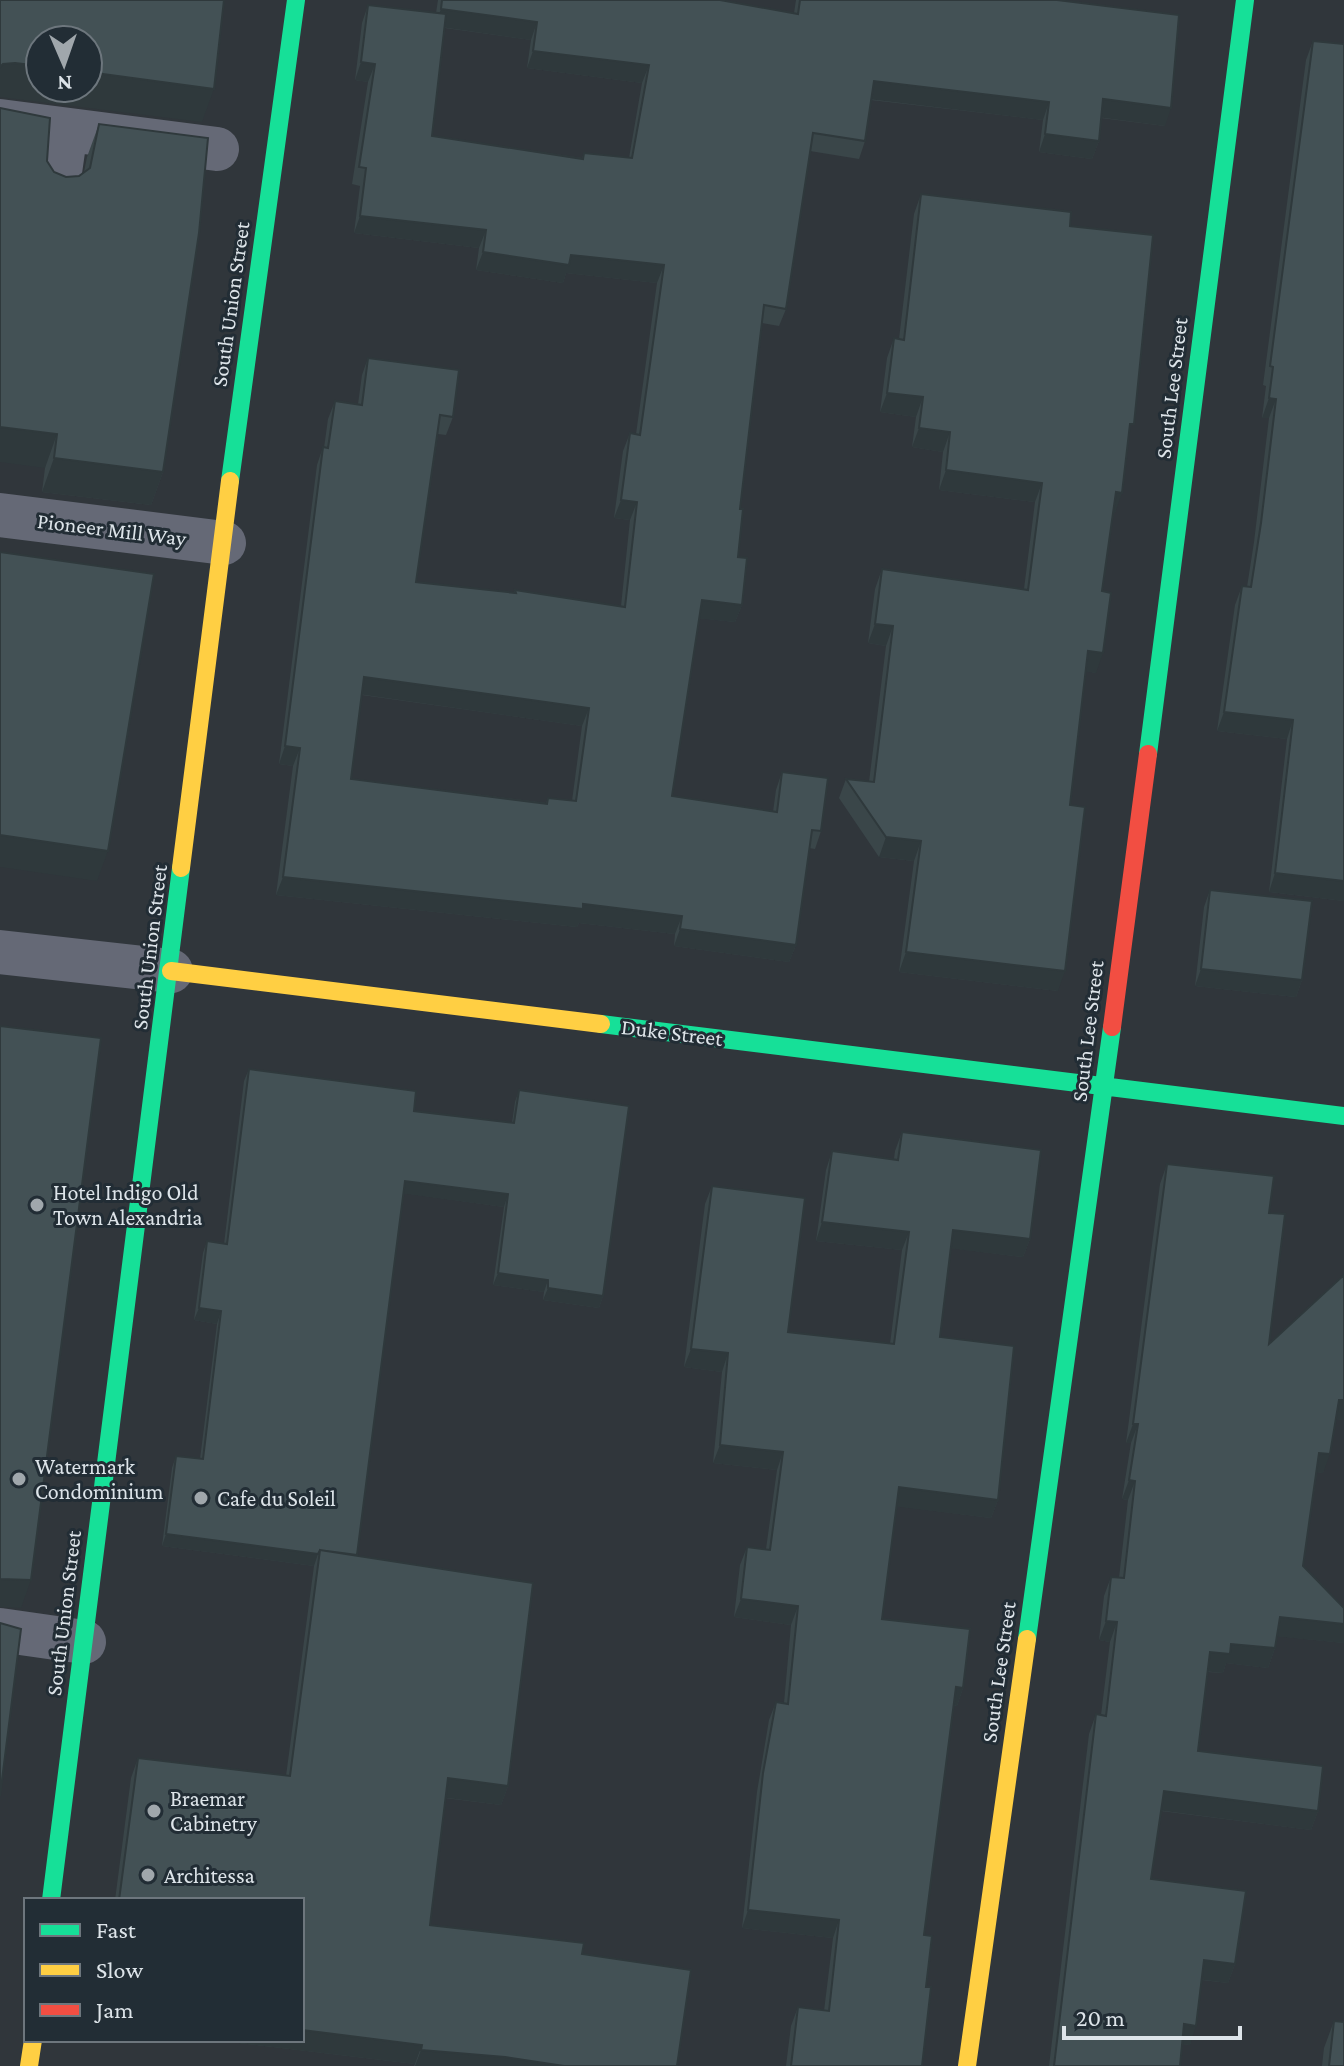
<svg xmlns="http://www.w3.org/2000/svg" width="1344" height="2066" viewBox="0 0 1344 2066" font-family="'Crimson Pro',serif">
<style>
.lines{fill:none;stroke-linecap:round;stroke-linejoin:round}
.street{stroke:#656976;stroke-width:44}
.fast{stroke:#16e098;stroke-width:18}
.slow{stroke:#ffcf43;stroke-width:18}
.jam{stroke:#f24e42;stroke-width:18}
.wall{fill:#3a4649;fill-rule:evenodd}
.shaded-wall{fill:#2f393c}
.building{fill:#435155;stroke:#2f393c;stroke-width:2;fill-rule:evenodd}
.poi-dot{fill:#a0a7ac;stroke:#222d35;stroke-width:3}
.labels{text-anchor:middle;stroke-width:6;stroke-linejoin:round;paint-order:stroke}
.street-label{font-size:22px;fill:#dde4e9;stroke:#222d35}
.poi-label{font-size:22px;fill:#dde4e9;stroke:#222d35;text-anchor:start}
</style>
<rect width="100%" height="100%" fill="#30363b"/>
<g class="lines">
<path class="street" d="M 0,121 L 217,149
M 58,186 L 66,130
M 0,515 L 224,543
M 0,952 L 171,971
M 0,1630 L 84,1642"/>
<path class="fast" d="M 230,481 L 296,0
M 1148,754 L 1245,0
M 601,1024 L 1344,1116
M 1027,1639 L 1112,1027
M 51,1900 L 181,868"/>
<path class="slow" d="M 181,868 L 230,481
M 171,971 L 601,1024
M 29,2066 L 33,2040
M 967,2066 L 1027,1639"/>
<path class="jam" d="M 1112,1027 L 1148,754"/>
</g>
<path class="wall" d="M 438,0 L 720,0 L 794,13 L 796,0 L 1057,0 L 1165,126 L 1101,118 L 1099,141 L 1092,159 L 1039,152 L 1043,120 L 871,100 L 865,141 L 859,159 L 810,151 L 786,309 L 779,326 L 762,323 L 740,509 L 738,557 L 742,605 L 735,622 L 699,618 L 672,796 L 773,812 L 776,790 L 782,772 L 821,831 L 815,849 L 809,848 L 796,945 L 789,962 L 674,946 L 675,934 L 579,923 L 577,927 L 276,895 L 293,766 L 279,764 L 317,465 L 323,447 L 324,448 L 328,419 L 335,401 L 358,404 L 362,375 L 368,358 L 453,417 L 446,435 L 438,434 L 416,582 L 514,593 L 515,590 L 621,606 L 630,520 L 614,518 L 623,451 L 630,433 L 636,434 L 657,283 L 566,273 L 563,283 L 476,270 L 479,248 L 354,233 L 360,186 L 352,184 L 368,82 L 355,80 L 362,23 L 368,5 L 436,13 ZM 445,28 L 531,40 L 527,68 L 642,83 L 629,158 L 584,153 L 582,158 L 432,136 ZM 362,695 L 582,726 L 572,801 L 548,798 L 546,803 L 351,779 Z
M 1313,41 L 1344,901 L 1269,892 L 1287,739 L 1217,731 L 1235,605 L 1242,586 L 1247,587 L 1254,542 L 1269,418 L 1262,418 L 1266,386 L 1263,385 L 1306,60 Z
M 99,124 L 163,472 L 151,505 L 42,492 L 45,468 L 47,161 L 54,172 L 66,177 L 79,176 L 84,172 L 87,157 Z
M 921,194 L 1070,226 L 1129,439 L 1115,513 L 1113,513 L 1102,591 L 1096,673 L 1086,671 L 1070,805 L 1058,991 L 899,972 L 914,861 L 879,857 L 839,798 L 846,779 L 869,782 L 886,646 L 868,643 L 875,589 L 882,569 L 1024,589 L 1035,502 L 939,490 L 943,452 L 912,447 L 916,417 L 880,412 L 887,358 L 894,338 L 899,339 L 914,214 Z
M 1210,890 L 1302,980 L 1296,997 L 1195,986 L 1204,907 Z
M 249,1069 L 414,1111 L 512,1123 L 515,1102 L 519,1090 L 603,1296 L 599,1308 L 543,1300 L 544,1292 L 493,1285 L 504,1207 L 403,1193 L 357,1555 L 508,1786 L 501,1805 L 445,1798 L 430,1925 L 582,1954 L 677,2066 L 414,2066 L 415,2064 L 213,2040 L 302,2040 L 302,1900 L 115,1900 L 131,1778 L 138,1758 L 286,1776 L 314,1566 L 162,1546 L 172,1468 L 176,1456 L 200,1459 L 217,1324 L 194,1320 L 203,1253 L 207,1241 L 224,1244 L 244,1081 Z
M 902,1132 L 1030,1239 L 1023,1257 L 951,1248 L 940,1337 L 998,1500 L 991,1518 L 896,1506 L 882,1619 L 963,1688 L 957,1706 L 954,1706 L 924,1935 L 926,1987 L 922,2066 L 786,2066 L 791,2026 L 798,2007 L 824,2011 L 833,1938 L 742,1928 L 757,1792 L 769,1720 L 776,1702 L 784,1703 L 791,1625 L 734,1617 L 740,1565 L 747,1547 L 766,1549 L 777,1470 L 713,1463 L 722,1372 L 684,1367 L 705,1204 L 712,1186 L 788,1332 L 890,1344 L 902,1250 L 816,1241 L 826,1170 L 832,1151 L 894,1159 L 895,1151 Z
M 1167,1164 L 1269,1213 L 1269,1344 L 1344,1275 L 1344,1420 L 1336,1419 L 1323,1473 L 1317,1472 L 1303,1566 L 1344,1608 L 1344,1643 L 1277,1636 L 1275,1648 L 1268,1668 L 1226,1663 L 1223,1673 L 1208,1672 L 1198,1751 L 1318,1811 L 1311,1830 L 1161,1811 L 1151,1879 L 1235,1964 L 1228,1983 L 1202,1980 L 1190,2045 L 1182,2044 L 1180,2066 L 1049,2066 L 1089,1734 L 1096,1714 L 1101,1715 L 1110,1642 L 1099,1640 L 1104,1596 L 1111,1577 L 1119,1578 L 1128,1500 L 1122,1499 L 1131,1443 L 1126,1443 L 1160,1184 Z
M 1334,2021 L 1344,2066 L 1322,2066 L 1324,2048 Z"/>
<path class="shaded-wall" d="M 441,9 L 537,22 L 531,40 L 434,26 Z
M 533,51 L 649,65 L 642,83 L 527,68 Z
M 361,62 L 375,64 L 368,82 L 355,80 Z
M 15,63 L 40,66 L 40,88 L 88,88 L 88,72 L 214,89 L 202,122 L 0,97 L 0,67 L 3,64 Z
M 874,81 L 1049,102 L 1043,120 L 868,99 Z
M 1103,99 L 1171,108 L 1165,126 L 1097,117 Z
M 1045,134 L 1099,141 L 1092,159 L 1039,152 Z
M 360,216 L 486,230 L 479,248 L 354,233 Z
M 483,252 L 571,255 L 664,265 L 657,283 L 566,273 L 563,283 L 476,270 Z
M 887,393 L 923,397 L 916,417 L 880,412 Z
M 1269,398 L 1276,399 L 1269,418 L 1262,418 Z
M 0,427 L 57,434 L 45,468 L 0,462 Z
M 919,428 L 950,432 L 943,452 L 912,447 Z
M 54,458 L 163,472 L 151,505 L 42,492 Z
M 946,470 L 1042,483 L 1035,502 L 939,490 Z
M 1116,492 L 1122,493 L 1115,513 L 1108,512 Z
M 621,500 L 637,502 L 630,520 L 614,518 Z
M 702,600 L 742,605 L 735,622 L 695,618 Z
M 875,624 L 893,626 L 886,646 L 868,643 Z
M 1088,651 L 1103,653 L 1096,673 L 1081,671 Z
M 364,677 L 589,708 L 582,726 L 358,694 Z
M 1224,712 L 1293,720 L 1287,739 L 1217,731 Z
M 285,746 L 300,748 L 293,766 L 279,764 Z
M 0,835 L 108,851 L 97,881 L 0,867 Z
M 886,837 L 921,841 L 914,861 L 879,857 Z
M 1275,873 L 1344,881 L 1344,901 L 1269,892 Z
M 283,877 L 583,904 L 682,916 L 675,934 L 579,923 L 577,927 L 276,895 Z
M 680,929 L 796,945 L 789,962 L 674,946 Z
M 906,952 L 1065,971 L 1058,991 L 899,972 Z
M 1201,969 L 1302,980 L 1296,997 L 1195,986 Z
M 405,1181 L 508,1194 L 504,1207 L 400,1193 Z
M 822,1222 L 909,1232 L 902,1250 L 816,1241 Z
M 953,1230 L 1030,1239 L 1023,1257 L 947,1248 Z
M 498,1273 L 548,1280 L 544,1292 L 493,1285 Z
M 548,1288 L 603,1296 L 599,1308 L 543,1300 Z
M 199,1308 L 221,1311 L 217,1324 L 194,1320 Z
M 691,1349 L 728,1353 L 722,1372 L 684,1367 Z
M 1339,1400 L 1344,1400 L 1344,1420 L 1332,1419 Z
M 1133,1424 L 1138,1424 L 1131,1443 L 1126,1443 Z
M 720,1445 L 783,1452 L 777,1470 L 713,1463 Z
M 1319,1453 L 1330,1454 L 1323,1473 L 1312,1472 Z
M 1129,1480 L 1135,1481 L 1128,1500 L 1122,1499 Z
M 899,1487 L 998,1500 L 991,1518 L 892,1506 Z
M 166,1534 L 318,1554 L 314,1566 L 162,1546 Z
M 0,1579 L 31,1580 L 21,1608 L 0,1607 Z
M 741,1599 L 798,1606 L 791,1625 L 734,1617 Z
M 1280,1617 L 1344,1624 L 1344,1643 L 1273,1636 Z
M 1106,1621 L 1117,1622 L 1110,1642 L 1099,1640 Z
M 1231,1644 L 1275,1648 L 1268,1668 L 1226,1663 L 1223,1673 L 1203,1671 L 1210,1652 Z
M 956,1687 L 963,1688 L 957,1706 L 950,1705 Z
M 448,1778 L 508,1786 L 501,1805 L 440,1797 Z
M 1164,1791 L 1318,1811 L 1311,1830 L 1157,1810 Z
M 748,1910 L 839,1920 L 833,1938 L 742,1928 Z
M 1204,1960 L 1235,1964 L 1228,1983 L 1197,1979 Z
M 1184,2024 L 1196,2026 L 1190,2045 L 1177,2044 Z
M 302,2030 L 422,2045 L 415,2064 L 213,2040 L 302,2040 Z
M 421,2050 L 505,2057 L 564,2066 L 415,2066 Z"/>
<path class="building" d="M 0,0 L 224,0 L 214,89 L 88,72 L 88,40 L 40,40 L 40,66 L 15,63 L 3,64 L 0,67 Z
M 442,0 L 720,0 L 798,14 L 800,0 L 1057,0 L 1179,15 L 1171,108 L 1103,99 L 1099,141 L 1045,134 L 1049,102 L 874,81 L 865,141 L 813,133 L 786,309 L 764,305 L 740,509 L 743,509 L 738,557 L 747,558 L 742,605 L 702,600 L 672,796 L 777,812 L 782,772 L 828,778 L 821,831 L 812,830 L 796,945 L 680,929 L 682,916 L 583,904 L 583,909 L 283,877 L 300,748 L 285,746 L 323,447 L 328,448 L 335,401 L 362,405 L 368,358 L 459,370 L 453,417 L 440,415 L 416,582 L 516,593 L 515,590 L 625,607 L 637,502 L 621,500 L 630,433 L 640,435 L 664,265 L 571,255 L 569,265 L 483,252 L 486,230 L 360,216 L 366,168 L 359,167 L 375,64 L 361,62 L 368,5 L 446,14 L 432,136 L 583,159 L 584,153 L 632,158 L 649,65 L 533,51 L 537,22 L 441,9 ZM 364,677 L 589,708 L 576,801 L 548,798 L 547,804 L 351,779 Z
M 1313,41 L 1344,44 L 1344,881 L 1275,873 L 1293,720 L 1224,712 L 1242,586 L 1251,587 L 1261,523 L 1276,399 L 1269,398 L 1273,367 L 1270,366 Z
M 0,108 L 50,118 L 47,161 L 54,172 L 66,177 L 79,176 L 90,168 L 99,124 L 208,138 L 199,233 L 163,472 L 54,458 L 57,434 L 0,427 Z
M 921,194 L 1071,212 L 1070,226 L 1153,235 L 1134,424 L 1130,424 L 1122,493 L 1116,492 L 1102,591 L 1111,593 L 1103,653 L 1088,651 L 1070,805 L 1085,807 L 1065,971 L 906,952 L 921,841 L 886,837 L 846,779 L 874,782 L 893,626 L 875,624 L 882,569 L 1028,590 L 1042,483 L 946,470 L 950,432 L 919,428 L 923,397 L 887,393 L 894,338 L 904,340 Z
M 0,552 L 154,574 L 108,851 L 0,835 Z
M 1210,890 L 1312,901 L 1302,980 L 1201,969 Z
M 0,1026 L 101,1038 L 31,1580 L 0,1579 Z
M 249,1069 L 416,1091 L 414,1111 L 514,1123 L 519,1090 L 629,1106 L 603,1296 L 548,1288 L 548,1280 L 498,1273 L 508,1194 L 405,1181 L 357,1555 L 320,1550 L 318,1554 L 166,1534 L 176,1456 L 203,1459 L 221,1311 L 199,1308 L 207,1241 L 227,1244 Z
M 902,1132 L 1041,1150 L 1030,1239 L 953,1230 L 940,1337 L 1014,1346 L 998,1500 L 899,1487 L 882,1619 L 970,1629 L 963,1688 L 956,1687 L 924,1935 L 932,1936 L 926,1987 L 931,1987 L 922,2066 L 791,2066 L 798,2007 L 829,2011 L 839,1920 L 748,1910 L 763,1773 L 776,1702 L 788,1704 L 798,1606 L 741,1599 L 747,1547 L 770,1550 L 783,1452 L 720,1445 L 728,1353 L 691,1349 L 712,1186 L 805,1198 L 788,1332 L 894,1344 L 909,1232 L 822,1222 L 832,1151 L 898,1160 Z
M 1167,1164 L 1274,1176 L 1269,1213 L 1285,1214 L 1269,1344 L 1344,1275 L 1344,1400 L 1339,1400 L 1330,1454 L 1319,1453 L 1303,1566 L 1344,1608 L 1344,1624 L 1280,1617 L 1275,1648 L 1231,1644 L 1230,1654 L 1210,1652 L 1198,1751 L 1323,1766 L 1318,1811 L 1164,1791 L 1151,1879 L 1246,1891 L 1235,1964 L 1204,1960 L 1196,2026 L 1184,2024 L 1180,2066 L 1054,2066 L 1096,1714 L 1106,1716 L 1117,1622 L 1106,1621 L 1111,1577 L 1124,1578 L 1135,1481 L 1129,1480 L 1138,1424 L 1133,1424 Z
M 320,1550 L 533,1583 L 508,1786 L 448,1778 L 430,1925 L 584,1943 L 582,1954 L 691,1970 L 677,2066 L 564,2066 L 505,2057 L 421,2050 L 422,2045 L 302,2030 L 302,1900 L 119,1900 L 138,1758 L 290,1776 Z
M 0,1623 L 21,1629 L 0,1796 Z
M 1334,2021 L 1344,2022 L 1344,2066 L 1329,2066 Z"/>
<g class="poi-dot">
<circle cx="37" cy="1205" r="8"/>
<circle cx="19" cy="1479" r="8"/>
<circle cx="201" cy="1498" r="8"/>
<circle cx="154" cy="1811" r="8"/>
<circle cx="148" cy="1875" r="8"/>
</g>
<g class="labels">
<g class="street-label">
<text transform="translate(230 304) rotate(-82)" y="8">South Union Street</text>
<text transform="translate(1171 388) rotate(-83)" y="8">South Lee Street</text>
<text transform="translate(112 529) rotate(7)" y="8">Pioneer Mill Way</text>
<text transform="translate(149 947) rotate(-83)" y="8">South Union Street</text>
<text transform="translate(1087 1031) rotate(-83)" y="8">South Lee Street</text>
<text transform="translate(672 1032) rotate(7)" y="8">Duke Street</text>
<text transform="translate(63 1613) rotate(-83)" y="8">South Union Street</text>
<text transform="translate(998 1672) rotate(-82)" y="8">South Lee Street</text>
</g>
<g class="poi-label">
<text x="53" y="1200">Hotel Indigo Old<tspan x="53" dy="25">Town Alexandria</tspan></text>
<text x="35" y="1474">Watermark<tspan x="35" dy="25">Condominium</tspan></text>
<text x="217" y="1506">Cafe du Soleil</text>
<text x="170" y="1806">Braemar<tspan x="170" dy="25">Cabinetry</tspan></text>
<text x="164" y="1883">Architessa</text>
</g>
</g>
<rect x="24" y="1898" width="280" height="144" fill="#222d35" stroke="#6d767d" stroke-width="2"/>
<rect x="40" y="1924" width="40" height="12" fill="#16e098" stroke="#6d767d" stroke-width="2"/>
<text x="96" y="1938" font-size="24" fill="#dde4e9">Fast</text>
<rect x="40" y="1964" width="40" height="12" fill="#ffcf43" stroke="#6d767d" stroke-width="2"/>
<text x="96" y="1978" font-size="24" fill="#dde4e9">Slow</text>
<rect x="40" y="2004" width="40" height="12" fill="#f24e42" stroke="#6d767d" stroke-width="2"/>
<text x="96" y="2018" font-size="24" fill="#dde4e9">Jam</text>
<g transform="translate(64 64) rotate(178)"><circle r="38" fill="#222d35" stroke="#6d767d" stroke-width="2"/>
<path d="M0-6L14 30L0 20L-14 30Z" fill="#a0a7ac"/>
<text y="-12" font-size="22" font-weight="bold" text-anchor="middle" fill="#dde4e9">N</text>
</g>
<path d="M1064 2026v12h176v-12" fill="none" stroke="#dde4e9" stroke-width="4"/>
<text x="1076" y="2026" font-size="24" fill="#dde4e9" stroke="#222d35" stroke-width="6" paint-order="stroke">20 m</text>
</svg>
